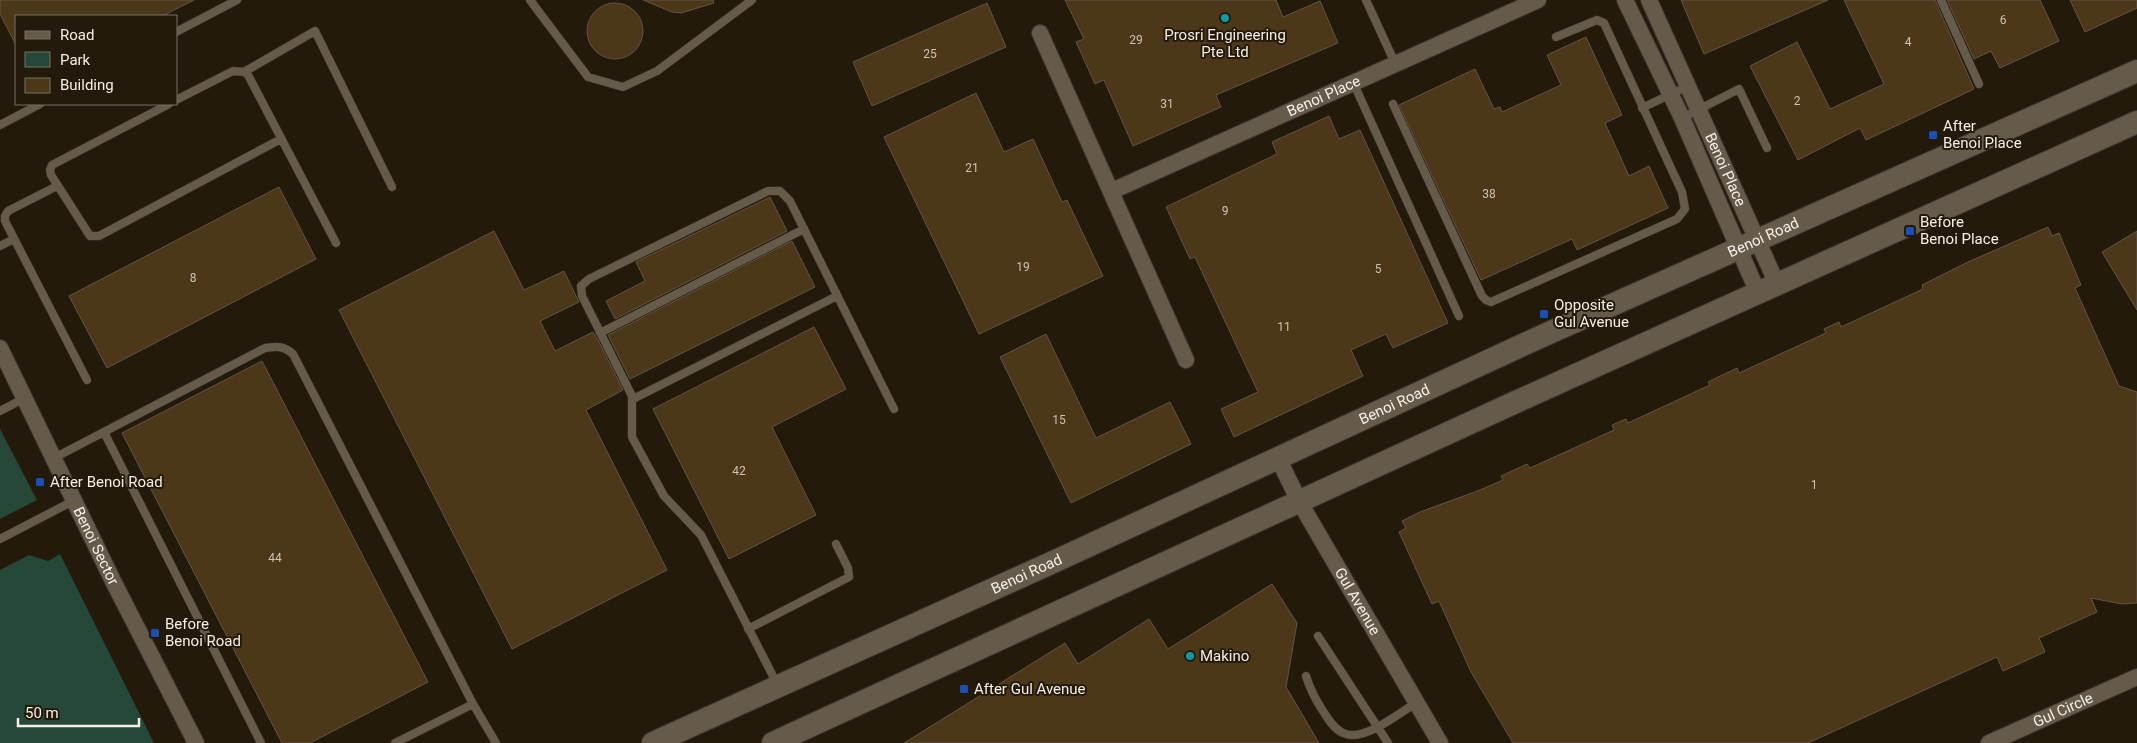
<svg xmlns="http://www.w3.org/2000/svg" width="2137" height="743" viewBox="0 0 2137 743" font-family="Roboto,sans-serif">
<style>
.green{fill:#264838}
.building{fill:#4c3818;stroke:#605545}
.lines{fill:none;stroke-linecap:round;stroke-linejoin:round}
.lane-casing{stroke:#3c342e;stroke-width:9}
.street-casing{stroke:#3c342e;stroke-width:18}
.secondary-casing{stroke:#3c342e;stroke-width:24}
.lane{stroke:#665b4a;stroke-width:8}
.street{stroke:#665b4a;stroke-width:16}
.secondary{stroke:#665b4a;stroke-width:22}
.culture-dot{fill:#0f9aa8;stroke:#241a0c;stroke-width:2}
.transit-dot{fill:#1a4fb4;stroke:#241a0c;stroke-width:2}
.labels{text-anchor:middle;stroke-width:4;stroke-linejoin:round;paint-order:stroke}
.number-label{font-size:12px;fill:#ccc1b2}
.poi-label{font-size:15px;fill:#f6efe6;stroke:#241a0c;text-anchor:start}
.street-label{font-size:15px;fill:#f6efe6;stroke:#241a0c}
</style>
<rect width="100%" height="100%" fill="#241a0c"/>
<path class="green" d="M 0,429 L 37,500 L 0,519 Z
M 60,554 L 154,743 L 0,743 L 0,570 L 29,555 L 48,561 Z"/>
<path class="building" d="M 0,0 L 194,0 L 162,16 L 16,16 L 16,45 L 0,14 Z
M 643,0 L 713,0 L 714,3 L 681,13 L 672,12 Z
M 1065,0 L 1276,0 L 1283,17 L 1320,1 L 1338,43 L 1216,95 L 1221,107 L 1133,146 L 1104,80 L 1095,84 L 1076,42 L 1084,39 Z
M 1681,0 L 1828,0 L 1704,54 Z
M 1844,0 L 1935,0 L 1974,89 L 1866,140 L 1860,128 L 1798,160 L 1750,66 L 1797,42 L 1830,109 L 1884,84 Z
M 1947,0 L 2040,0 L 2059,41 L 2000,68 L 1991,51 L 1974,59 Z
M 2070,0 L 2137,0 L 2137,8 L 2085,32 Z
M 987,3 L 1006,47 L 872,106 L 853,62 Z
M587 31a28 28 0 1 1 56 0a28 28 0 1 1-56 0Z
M 1586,37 L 1622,115 L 1605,123 L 1629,176 L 1649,166 L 1668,208 L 1577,250 L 1572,239 L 1481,280 L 1399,105 L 1475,69 L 1494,109 L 1500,107 L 1502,112 L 1561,85 L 1547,55 Z
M 976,93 L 1004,152 L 1033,139 L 1062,202 L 1067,200 L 1103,276 L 979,334 L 884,137 Z
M 1329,116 L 1339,139 L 1360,130 L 1448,323 L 1393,348 L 1386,334 L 1351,350 L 1363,376 L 1234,437 L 1221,409 L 1258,392 L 1195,257 L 1190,259 L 1166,207 L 1277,154 L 1272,142 Z
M 279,187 L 316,259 L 107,368 L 69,296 Z
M 770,197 L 787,231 L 615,319 L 606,301 L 645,281 L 636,262 Z
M 2048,227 L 2052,236 L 2059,233 L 2081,285 L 2075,288 L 2119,386 L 2137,392 L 2137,603 L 2122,604 L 2091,598 L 2097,612 L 2039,638 L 2045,652 L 2003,671 L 1997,657 L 1808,743 L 1513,743 L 1471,672 L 1439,601 L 1432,604 L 1399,532 L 1406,528 L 1402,521 L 1420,512 L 1480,490 L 1503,480 L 1501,476 L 1527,464 L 1530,468 L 1614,430 L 1612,425 L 1626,419 L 1628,423 L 1710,385 L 1708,382 L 1737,368 L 1739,373 L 1826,333 L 1824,329 L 1839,322 L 1841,327 L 1923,289 L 1922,285 L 1968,262 Z
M 494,231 L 524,290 L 564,271 L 579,302 L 540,321 L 555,351 L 593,332 L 598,340 L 623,390 L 586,410 L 667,570 L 512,649 L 339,310 Z
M 2137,231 L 2137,310 L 2102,252 Z
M 792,241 L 815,287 L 630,379 L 608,335 Z
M 814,327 L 846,389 L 772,427 L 816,515 L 729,559 L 653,409 Z
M 1046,334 L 1096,438 L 1170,402 L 1191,444 L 1071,503 L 1000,357 Z
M 262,361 L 428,682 L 310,743 L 282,743 L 122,433 Z
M 1272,584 L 1297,623 L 1286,687 L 1319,743 L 904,743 L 1065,643 L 1078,664 L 1149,619 L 1168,649 Z"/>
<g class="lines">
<defs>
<path id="lane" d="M 530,0 L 588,77 L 623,87 L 657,71 L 752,0
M 1366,0 L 1395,63
M 1941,0 L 1979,84
M 176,32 L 237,0
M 244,72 L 315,31 L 392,187
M 1353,82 L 1459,316
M 176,100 L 233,71 L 244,72 L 248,75 L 336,243
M 169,104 L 52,165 L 50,170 L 51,175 L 90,236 L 99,236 L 281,139
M 1393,104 L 1482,296 L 1486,300 L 1491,302 L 1677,219 L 1685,209 L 1682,192 L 1604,23 L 1597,20 L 1556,37
M 1642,108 L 1688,86
M 1682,118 L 1739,89 L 1767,148
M 0,125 L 40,104
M 57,186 L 8,211 L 5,216 L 5,221 L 87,380
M 0,246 L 14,239
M 600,333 L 804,229
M 633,399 L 837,296
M 0,411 L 25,398
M 104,432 L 261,743
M 54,458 L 265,348 C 277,346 284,346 293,354 L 473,704 L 496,743
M 0,539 L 75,500
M 748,629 L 849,577 L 848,568 L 836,544
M 1318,636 L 1388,743
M 1306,676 C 1310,689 1315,699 1323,711 C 1328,719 1334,729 1343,733 C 1363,743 1399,713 1416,703
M 778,686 L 701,535 L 664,496 L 632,437 L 632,396 L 582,296 L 581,286 L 589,279 L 768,191 L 780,191 L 790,201 L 894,409
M 395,743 L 473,704"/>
<g id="street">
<path d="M 1625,0 L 1682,118 L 1758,293"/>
<path id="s1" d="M 1649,0 L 1777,284"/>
<path d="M 1040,33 L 1186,360"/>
<path id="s2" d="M 1112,191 L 1538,0"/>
<path id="s3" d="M 0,348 L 113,581 L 196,743"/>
<path id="s4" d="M 1278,458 L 1299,501 L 1440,743"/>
<path id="s5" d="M 1989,743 L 2137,677"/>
</g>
<g id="secondary">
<path id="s6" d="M 653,743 L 1062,558 L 1540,337 L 2137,71"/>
<path d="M 773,743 L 1518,401 L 2137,122"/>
</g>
</defs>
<use href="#lane" class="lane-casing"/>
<use href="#street" class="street-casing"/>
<use href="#secondary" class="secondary-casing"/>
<use href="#lane" class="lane"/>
<use href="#street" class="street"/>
<use href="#secondary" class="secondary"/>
</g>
<g class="culture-dot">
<circle cx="1225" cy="18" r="5"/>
<circle cx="1190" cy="656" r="5"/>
</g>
<g class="transit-dot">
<rect x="1928" y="130" width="10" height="10" rx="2.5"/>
<rect x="1905" y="226" width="10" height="10" rx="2.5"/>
<rect x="1539" y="309" width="10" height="10" rx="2.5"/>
<rect x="35" y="477" width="10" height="10" rx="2.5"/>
<rect x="150" y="628" width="10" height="10" rx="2.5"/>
<rect x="959" y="684" width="10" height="10" rx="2.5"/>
</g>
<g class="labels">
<g class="number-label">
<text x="2003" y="24">6</text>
<text x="1136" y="44">29</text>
<text x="1908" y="46">4</text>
<text x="930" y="58">25</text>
<text x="1797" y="105">2</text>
<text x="1167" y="108">31</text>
<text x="972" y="172">21</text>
<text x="1489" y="198">38</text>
<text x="1225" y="215">9</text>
<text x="1023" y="271">19</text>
<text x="1378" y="273">5</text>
<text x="193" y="282">8</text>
<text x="1284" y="331">11</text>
<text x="1059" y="424">15</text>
<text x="739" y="475">42</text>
<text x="1814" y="489">1</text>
<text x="275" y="562">44</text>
</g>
<g class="poi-label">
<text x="1225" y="40" text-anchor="middle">Prosri Engineering<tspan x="1225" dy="17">Pte Ltd</tspan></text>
<text x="1943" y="131">After<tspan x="1943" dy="17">Benoi Place</tspan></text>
<text x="1920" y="227">Before<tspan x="1920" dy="17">Benoi Place</tspan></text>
<text x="1554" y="310">Opposite<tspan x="1554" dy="17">Gul Avenue</tspan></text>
<text x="50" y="487">After Benoi Road</text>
<text x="165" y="629">Before<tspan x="165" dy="17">Benoi Road</tspan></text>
<text x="1200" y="661">Makino</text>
<text x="974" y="694">After Gul Avenue</text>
</g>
<g class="street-label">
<text dy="5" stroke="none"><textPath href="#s2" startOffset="232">Benoi Place</textPath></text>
<text dy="5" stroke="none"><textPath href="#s1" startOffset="186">Benoi Place</textPath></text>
<text dy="5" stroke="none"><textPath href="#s6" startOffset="1220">Benoi Road</textPath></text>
<text dy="5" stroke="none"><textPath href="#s6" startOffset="815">Benoi Road</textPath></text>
<text dy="5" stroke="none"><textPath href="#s3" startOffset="220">Benoi Sector</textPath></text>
<text dy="5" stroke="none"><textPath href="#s6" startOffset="410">Benoi Road</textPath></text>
<text dy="5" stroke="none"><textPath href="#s4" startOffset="164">Gul Avenue</textPath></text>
<text dy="5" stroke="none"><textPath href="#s5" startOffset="81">Gul Circle</textPath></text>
</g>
</g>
<rect x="15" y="15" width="162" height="90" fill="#241a0c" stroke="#786f63"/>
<rect x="25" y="31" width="25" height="8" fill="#665b4a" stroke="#786f63"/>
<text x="60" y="40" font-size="15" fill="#f6efe6">Road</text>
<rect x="25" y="52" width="25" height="15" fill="#264838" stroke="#786f63"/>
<text x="60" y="65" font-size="15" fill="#f6efe6">Park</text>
<rect x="25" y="78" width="25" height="15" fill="#4c3818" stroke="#786f63"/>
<text x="60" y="90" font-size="15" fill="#f6efe6">Building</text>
<path d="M18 718v8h121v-8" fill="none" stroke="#f6efe6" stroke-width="2.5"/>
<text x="25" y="718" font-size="15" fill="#f6efe6" stroke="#241a0c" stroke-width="4" paint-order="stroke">50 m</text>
</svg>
